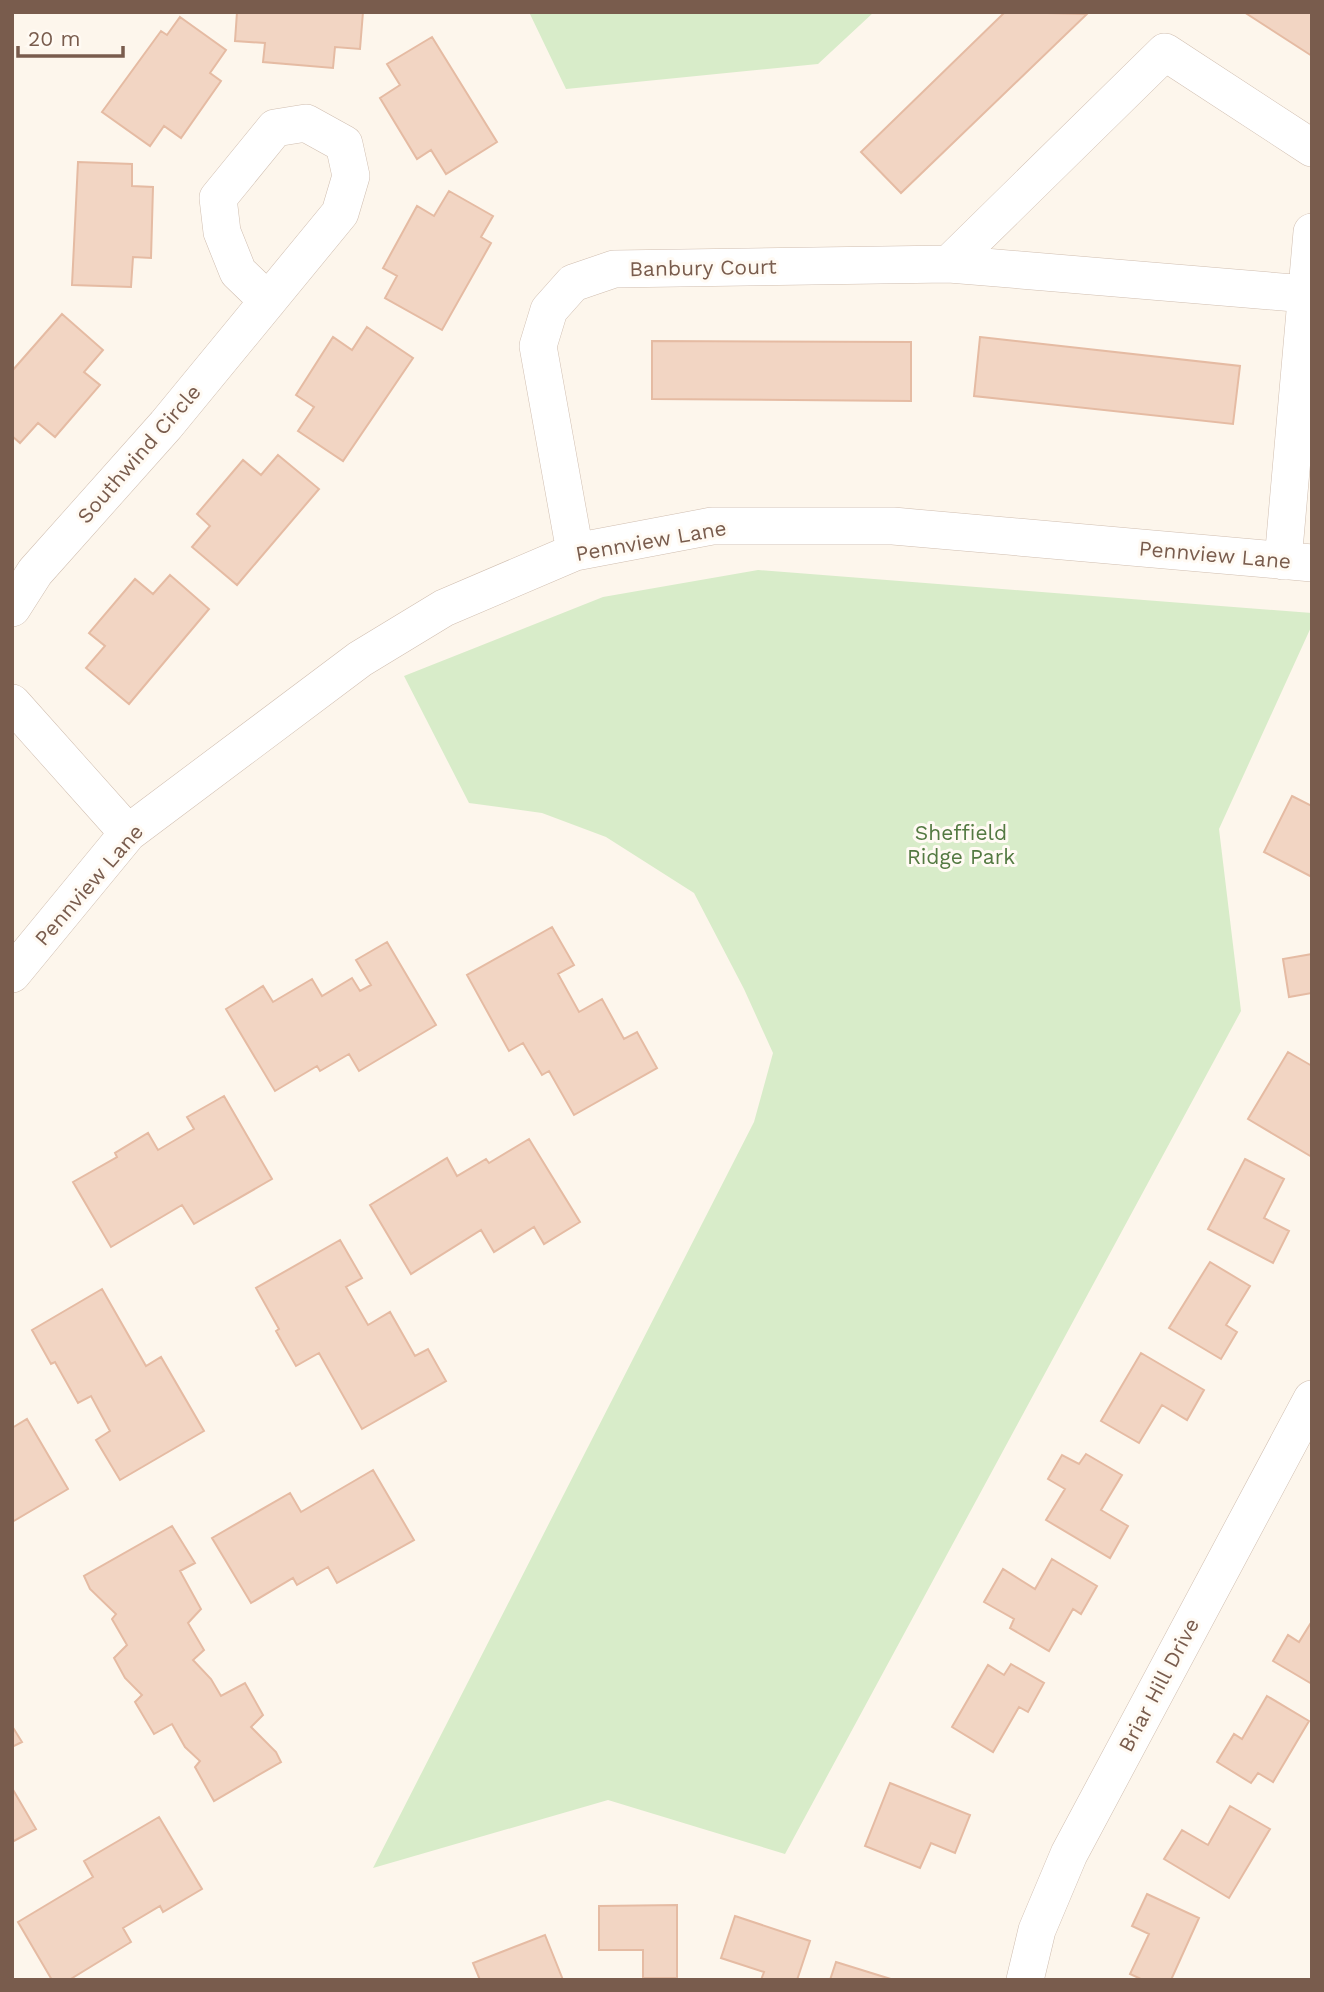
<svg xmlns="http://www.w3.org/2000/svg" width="1324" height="1992" viewBox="0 0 1324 1992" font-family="'Work Sans',sans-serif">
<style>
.green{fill:#d8ecc9}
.building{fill:#f2d5c3;stroke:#e5bba3;stroke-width:2}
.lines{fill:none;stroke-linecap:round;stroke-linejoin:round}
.minor-casing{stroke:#d0beb0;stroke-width:38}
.minor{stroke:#fff;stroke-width:37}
.labels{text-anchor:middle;stroke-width:6;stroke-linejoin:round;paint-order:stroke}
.street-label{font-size:21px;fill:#795c4d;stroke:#fffaf3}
.park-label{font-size:21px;fill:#537941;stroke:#fffaf3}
</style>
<rect width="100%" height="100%" fill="#fdf6ec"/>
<path class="green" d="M 529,12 L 874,12 L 818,64 L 566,89 Z
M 758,570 L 1312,613 L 1312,625 L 1219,829 L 1241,1011 L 785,1854 L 608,1800 L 373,1868 L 754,1122 L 773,1053 L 744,989 L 694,893 L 606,837 L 542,813 L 469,803 L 404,676 L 603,597 Z"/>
<path class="building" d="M 237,12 L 363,12 L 360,49 L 335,47 L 333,68 L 263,62 L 265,43 L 235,41 Z
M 1005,12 L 1087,14 L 901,193 L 861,152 Z
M 1244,12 L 1312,12 L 1312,56 Z
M 180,17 L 226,50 L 210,73 L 221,81 L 181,138 L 164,126 L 150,146 L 102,112 L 161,31 L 167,35 Z
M 432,37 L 497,142 L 446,174 L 431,150 L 417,159 L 380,98 L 400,85 L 387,64 Z
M 78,162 L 132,164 L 132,186 L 153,187 L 151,258 L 133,257 L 131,287 L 72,285 Z
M 449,191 L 493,216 L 481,237 L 491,243 L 442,330 L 385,298 L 397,276 L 383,268 L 417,206 L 434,216 Z
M 62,314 L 103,350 L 84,372 L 100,385 L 55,437 L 38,423 L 20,443 L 12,436 L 12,371 Z
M 367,327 L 413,358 L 343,461 L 298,431 L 314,407 L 296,395 L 333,337 L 352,350 Z
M 980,337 L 1240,366 L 1233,424 L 974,396 Z
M 652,341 L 911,342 L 911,401 L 652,399 Z
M 278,455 L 319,489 L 237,585 L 192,547 L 210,526 L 197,514 L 243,460 L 261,475 Z
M 170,575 L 209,609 L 129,704 L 86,668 L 105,646 L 89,633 L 135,579 L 153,594 Z
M 1292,796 L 1312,806 L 1312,877 L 1264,852 Z
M 552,927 L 574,965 L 558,974 L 579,1012 L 602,999 L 624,1039 L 637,1032 L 657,1068 L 574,1115 L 549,1071 L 542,1075 L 523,1043 L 509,1051 L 467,975 Z
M 387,942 L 436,1025 L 359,1071 L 349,1054 L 320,1071 L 317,1066 L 275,1091 L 226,1009 L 263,986 L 273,1002 L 312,979 L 322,996 L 352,978 L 360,991 L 371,985 L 356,960 Z
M 1312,954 L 1312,993 L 1289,997 L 1283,959 Z
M 1288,1052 L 1312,1066 L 1312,1157 L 1248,1119 Z
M 224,1096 L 272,1179 L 194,1224 L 182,1205 L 111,1247 L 73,1182 L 117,1157 L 115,1153 L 148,1133 L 158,1150 L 194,1129 L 187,1117 Z
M 529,1139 L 580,1222 L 544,1244 L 534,1227 L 494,1252 L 481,1230 L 411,1274 L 370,1205 L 447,1158 L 457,1176 L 486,1159 L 489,1163 Z
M 1245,1159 L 1284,1179 L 1264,1218 L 1289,1231 L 1273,1263 L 1208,1229 Z
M 340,1240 L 362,1278 L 346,1287 L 368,1325 L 390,1312 L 415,1356 L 428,1349 L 446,1381 L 362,1429 L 319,1353 L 296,1366 L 276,1331 L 279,1329 L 256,1288 Z
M 1210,1262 L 1250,1286 L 1226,1325 L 1237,1332 L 1221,1359 L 1169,1328 Z
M 102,1289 L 146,1366 L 161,1357 L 204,1431 L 120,1480 L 96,1440 L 110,1431 L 91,1396 L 78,1403 L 55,1362 L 51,1364 L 32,1330 Z
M 1141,1353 L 1204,1390 L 1187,1420 L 1162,1405 L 1139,1443 L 1101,1421 Z
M 27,1419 L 68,1489 L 12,1522 L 12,1428 Z
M 1086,1454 L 1122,1475 L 1101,1510 L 1128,1526 L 1110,1558 L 1046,1520 L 1065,1489 L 1048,1479 L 1062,1455 L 1079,1464 Z
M 373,1470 L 414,1540 L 337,1583 L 328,1567 L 297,1585 L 293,1578 L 251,1603 L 212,1538 L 290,1493 L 301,1512 Z
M 172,1526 L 195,1563 L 180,1571 L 201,1609 L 188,1623 L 204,1650 L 193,1660 L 211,1679 L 221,1696 L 245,1683 L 263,1715 L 251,1727 L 276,1752 L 281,1762 L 214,1801 L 195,1767 L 200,1761 L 185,1747 L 172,1724 L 154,1734 L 135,1702 L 142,1695 L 125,1678 L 114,1658 L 127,1645 L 112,1619 L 116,1614 L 90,1589 L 84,1576 Z
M 1052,1559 L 1097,1586 L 1081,1614 L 1073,1609 L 1049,1651 L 1010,1628 L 1014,1619 L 984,1602 L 1003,1569 L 1035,1589 Z
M 1312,1621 L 1312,1684 L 1273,1661 L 1288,1635 L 1299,1642 Z
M 1011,1664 L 1044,1683 L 1028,1712 L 1019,1707 L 993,1752 L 952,1727 L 988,1665 L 1004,1675 Z
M 1267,1696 L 1309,1721 L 1273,1782 L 1258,1773 L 1251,1783 L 1217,1762 L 1234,1734 L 1242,1739 Z
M 12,1726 L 22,1742 L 12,1747 Z
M 890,1783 L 970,1815 L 955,1853 L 931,1843 L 920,1868 L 865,1846 Z
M 12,1788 L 36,1829 L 12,1842 Z
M 1230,1806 L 1270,1829 L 1229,1898 L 1164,1859 L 1182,1830 L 1208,1845 Z
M 159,1817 L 202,1889 L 163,1912 L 160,1906 L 123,1928 L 131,1942 L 69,1980 L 52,1980 L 18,1922 L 93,1877 L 84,1861 Z
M 1147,1894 L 1199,1918 L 1171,1980 L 1143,1980 L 1130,1974 L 1149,1934 L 1132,1926 Z
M 677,1905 L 677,1978 L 643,1978 L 643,1950 L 599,1950 L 599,1906 Z
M 735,1916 L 810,1941 L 797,1980 L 761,1980 L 764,1972 L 721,1958 Z
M 545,1935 L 563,1980 L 480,1980 L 473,1963 Z
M 836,1962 L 894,1980 L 830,1980 Z"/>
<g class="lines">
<defs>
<path id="minor" d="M 949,264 L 1165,52 L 1312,148
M 575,552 L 538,346 L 549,310 L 573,283 L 614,269 L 949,264 L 1306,294
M 1283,561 L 1312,232
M 12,608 L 35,572 L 166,425 L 340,213 L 351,176 L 344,144 L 306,123 L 275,128 L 218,198 L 222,232 L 238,272 L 268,301
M 12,703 L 128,833
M 12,974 L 128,833 L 360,659 L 444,608 L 575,552 L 712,526 L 893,526 L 1312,563
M 1025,1980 L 1037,1930 L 1069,1854 L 1312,1399"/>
</defs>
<use href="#minor" class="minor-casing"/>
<use href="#minor" class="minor"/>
</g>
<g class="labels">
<g class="street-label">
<text transform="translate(703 268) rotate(-1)" y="7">Banbury Court</text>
<text transform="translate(139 454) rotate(-49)" y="7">Southwind Circle</text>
<text transform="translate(651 541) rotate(-10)" y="7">Pennview Lane</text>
<text transform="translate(1215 555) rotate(5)" y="7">Pennview Lane</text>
<text transform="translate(89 885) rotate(-49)" y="7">Pennview Lane</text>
<text transform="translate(1159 1685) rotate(-62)" y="7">Briar Hill Drive</text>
</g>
<g class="park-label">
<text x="961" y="840">Sheffield<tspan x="961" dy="24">Ridge Park</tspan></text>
</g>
</g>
<rect width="1324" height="1992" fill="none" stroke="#795c4d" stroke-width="28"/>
<path d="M18 46v10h105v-10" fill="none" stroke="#795c4d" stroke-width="3.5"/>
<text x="28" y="46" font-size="21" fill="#795c4d" stroke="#fffaf3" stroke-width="5" paint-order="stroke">20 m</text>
</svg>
